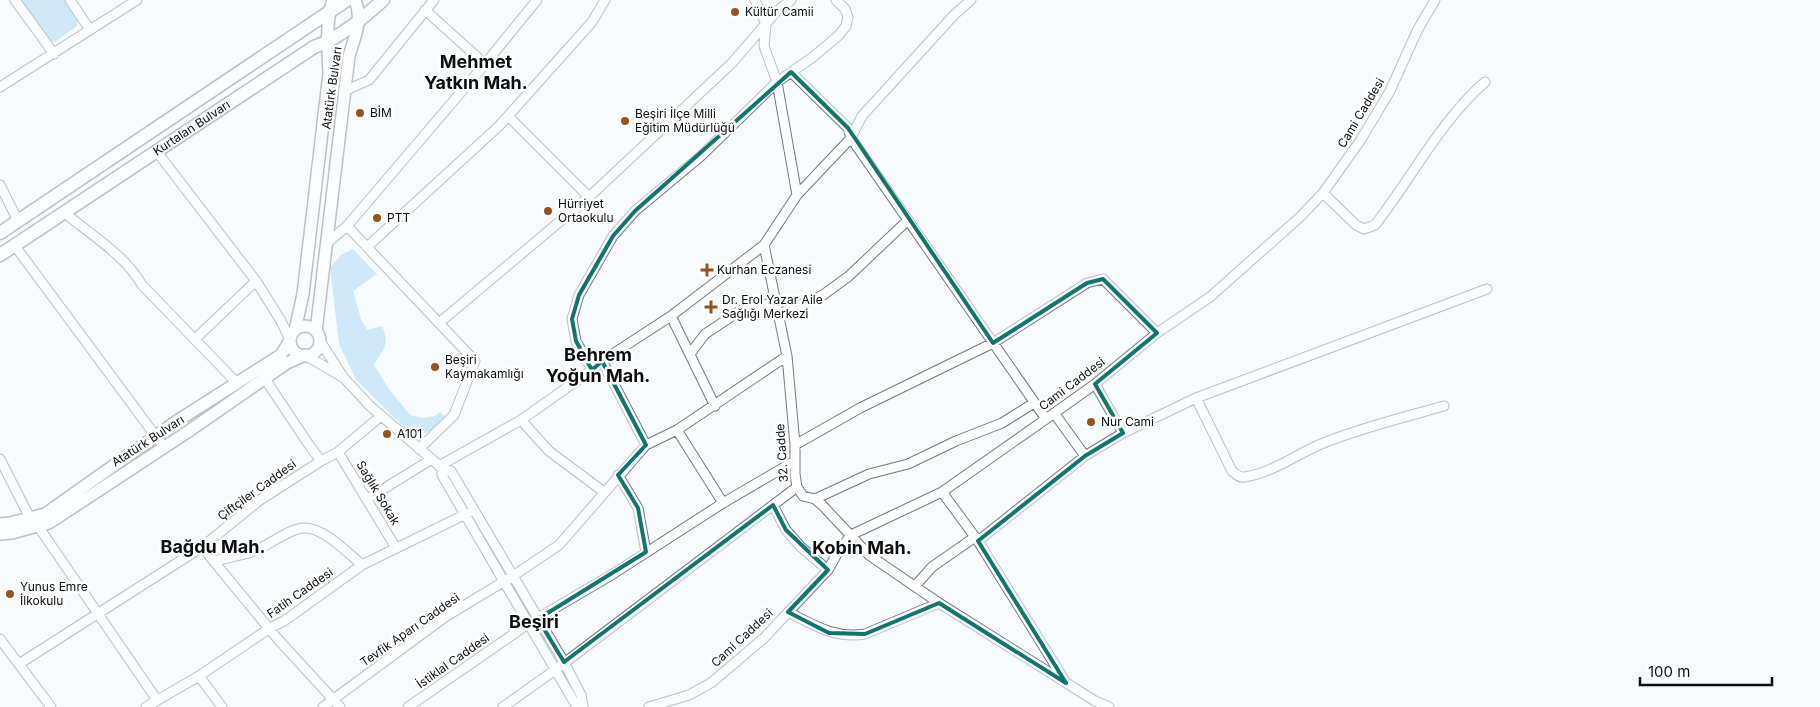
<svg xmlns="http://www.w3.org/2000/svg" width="1820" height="707" viewBox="0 0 1820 707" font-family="Inter,sans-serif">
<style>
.green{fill:#9ed3f3}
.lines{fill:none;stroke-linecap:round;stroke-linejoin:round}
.minor-casing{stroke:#717a80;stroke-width:11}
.major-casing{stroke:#717a80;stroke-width:14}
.highway-casing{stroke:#717a80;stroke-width:15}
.minor{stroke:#fff;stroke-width:9}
.major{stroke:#fff;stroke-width:11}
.highway{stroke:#fff;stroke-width:12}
.marked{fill:none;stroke:#0f766e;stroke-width:4;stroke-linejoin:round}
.poi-dot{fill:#955320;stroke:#fff;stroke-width:2}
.labels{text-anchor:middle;stroke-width:5;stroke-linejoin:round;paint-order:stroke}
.poi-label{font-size:12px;fill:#0a0d0f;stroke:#fff;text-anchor:start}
.street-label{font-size:12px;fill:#0a0d0f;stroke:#fff}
.district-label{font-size:18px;font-weight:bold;fill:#0a0d0f;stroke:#fff}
</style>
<rect width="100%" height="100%" fill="#f7fbfe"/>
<path class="green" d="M 19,0 L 66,0 L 78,18 L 77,26 L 55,42 L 46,41 Z
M 353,249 L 377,274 L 353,291 L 361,319 L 367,330 L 382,326 C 390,345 384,348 374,365 L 389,389 L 410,415 L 422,418 L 435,416 L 440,412 L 445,417 L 434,429 L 421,435 L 407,430 L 356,380 L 339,344 L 330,267 L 341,255 Z"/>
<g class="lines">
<defs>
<path id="minor" d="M 15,0 L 54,54
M 70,0 L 90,30
M 755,0 L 766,24 L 764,46 L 777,82 L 797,195
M 425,10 L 485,64
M 791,72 L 848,128 L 851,138 L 1046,419
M 0,87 L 137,0
M 344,91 L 369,80 L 434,0
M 508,116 L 589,197
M 157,152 L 256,281 L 281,321 L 290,340
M 0,185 L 18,221
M 1323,193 L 1356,225 L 1364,229 L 1375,225 C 1411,179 1441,120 1485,82
M 65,213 C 91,235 125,255 142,285 L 237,383
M 347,226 L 475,361 L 454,415 L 419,449
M 326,244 L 347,226 L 485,64 L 537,0
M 764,245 L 787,356 L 795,445 L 795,474 L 797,487 L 803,496 L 815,499 L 823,506 L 869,555 L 939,603 L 1095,701 L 1109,707
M 15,246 L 163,446
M 367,247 L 499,126 L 592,22 L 605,0
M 777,315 L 823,295 L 849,276 L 908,220
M 671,316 L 715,406
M 439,323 L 589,197 L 732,63 L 776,12 L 791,0
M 195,339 L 256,281
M 320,341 L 343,377 L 370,406 L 442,468 L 451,471 L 564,662 L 581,695 L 583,707
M 690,354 L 705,334 L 743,309 L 775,303
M 305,355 L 341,376
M 602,361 L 646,445
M 592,370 L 576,341 L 572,319 L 579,295 L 613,236 L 635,211 L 701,156 L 777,82 L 813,57 L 839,35 L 846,26 L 848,17 L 845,9 L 836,0
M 265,379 L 309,445 L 321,461
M 1095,384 L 1123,433
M 1196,398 L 1232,471 C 1236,474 1239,478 1244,477 C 1274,473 1299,452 1326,442 C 1364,427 1405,417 1444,406
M 1054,413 L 1085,456
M 521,420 L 549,451 L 604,492
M 677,430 L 723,503
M 795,445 L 860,408 L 993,343 L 1087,283 L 1103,279 L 1157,333
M 338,452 L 396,548
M 0,459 L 30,518 L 38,526 L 157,700
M 439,466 L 521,420 L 592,370 L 602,361 L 671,316 L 764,245 L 797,195 L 851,138 L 862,116 L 954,15 L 971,0
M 442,468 L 442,475 L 577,707
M 618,475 L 638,508 L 646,552
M 942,492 L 978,541 L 1065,681
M 367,499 L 432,459
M 815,499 L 869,474 L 908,464 L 956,441 L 1002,423 L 1034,403
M 773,505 L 786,530 L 801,547 L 828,570
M 978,541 L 1085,456 L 1123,433 L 1196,398 L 1487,289
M 202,547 L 276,637 L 340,707
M 215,561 C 226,558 238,556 249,553 C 266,548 289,528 304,528 C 323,527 348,553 362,565
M 915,586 L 932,567 L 975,537
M 788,612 C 814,625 834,639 865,634 L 939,603
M 0,639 L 51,707
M 19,664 L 202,547 L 260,500 L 321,461 L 338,452 L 381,416
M 199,676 L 222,707
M 146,707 L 199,676 L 270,628 L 284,621 L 362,565 L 474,510
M 323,707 L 445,617 L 513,576 L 559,545 L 646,445 L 677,430 L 787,356
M 408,707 L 528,624 L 613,574 L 723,503 L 795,461
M 503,707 L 555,670 L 797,487
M 649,707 L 689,695 L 711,683 L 764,638 L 828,570 L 838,552 L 851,535 L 942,492 L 1046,419 L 1095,384 L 1157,333 L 1210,297 L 1300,217 L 1323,193 L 1360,141 L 1390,91 L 1417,31 L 1435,0"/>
<path id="major" d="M290 341a15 15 0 1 1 30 0a15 15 0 1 1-30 0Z
M 295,330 L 303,294 L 329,73 C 328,49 325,24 333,0
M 316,331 L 349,56 C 355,36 363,20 355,0
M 0,524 L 10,523 L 45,514 L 177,421 L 281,355 L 290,340
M 0,534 L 12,533 L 49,523 L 186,433 L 287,363 L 305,355"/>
<g id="highway">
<path d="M 0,233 L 347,0"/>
<path id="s1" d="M 0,255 L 314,47 C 341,37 362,19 383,0"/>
</g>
</defs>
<use href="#minor" class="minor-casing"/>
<use href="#major" class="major-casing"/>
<use href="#highway" class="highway-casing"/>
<use href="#minor" class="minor"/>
<use href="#major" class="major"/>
<use href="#highway" class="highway"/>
</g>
<path d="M0 0H1820V707H0ZM 791,72 L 848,128 L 993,343 L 1087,283 L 1103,279 L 1157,333 L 1095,384 L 1123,433 L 1085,456 L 978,541 L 1066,683 L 939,603 L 865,634 L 829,633 L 788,612 L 828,570 L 786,530 L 773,505 L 564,662 L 538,619 L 646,552 L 638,508 L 618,475 L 646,445 L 602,361 L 592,370 L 576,341 L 572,319 L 579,295 L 613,236 L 635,211 Z" fill="#f7fbfe" fill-opacity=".55" fill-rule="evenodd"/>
<path class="marked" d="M 791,72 L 848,128 L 993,343 L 1087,283 L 1103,279 L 1157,333 L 1095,384 L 1123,433 L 1085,456 L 978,541 L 1066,683 L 939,603 L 865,634 L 829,633 L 788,612 L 828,570 L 786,530 L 773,505 L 564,662 L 538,619 L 646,552 L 638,508 L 618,475 L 646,445 L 602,361 L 592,370 L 576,341 L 572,319 L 579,295 L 613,236 L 635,211 Z"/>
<g class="poi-dot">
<circle cx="735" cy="12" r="5"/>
<circle cx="360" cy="113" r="5"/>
<circle cx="625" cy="121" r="5"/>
<circle cx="548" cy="211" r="5"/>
<circle cx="377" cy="218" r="5"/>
<path d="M704.5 262.5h5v5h5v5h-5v5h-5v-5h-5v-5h5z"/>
<path d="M708.5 299.5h5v5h5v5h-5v5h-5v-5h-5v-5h5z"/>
<circle cx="435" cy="367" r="5"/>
<circle cx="1091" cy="422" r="5"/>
<circle cx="387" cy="434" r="5"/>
<circle cx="10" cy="594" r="5"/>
</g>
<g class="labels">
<g class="poi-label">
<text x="745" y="16">Kültür Camii</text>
<text x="370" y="117">BİM</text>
<text x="635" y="118">Beşiri İlçe Milli<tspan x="635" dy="14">Eğitim Müdürlüğü</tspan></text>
<text x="558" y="208">Hürriyet<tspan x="558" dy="14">Ortaokulu</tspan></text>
<text x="387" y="222">PTT</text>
<text x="717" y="274">Kurhan Eczanesi</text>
<text x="722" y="304">Dr. Erol Yazar Aile<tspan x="722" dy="14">Sağlığı Merkezi</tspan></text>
<text x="445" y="364">Beşiri<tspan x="445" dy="14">Kaymakamlığı</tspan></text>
<text x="1101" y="426">Nur Cami</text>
<text x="397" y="438">A101</text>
<text x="20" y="591">Yunus Emre<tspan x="20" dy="14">İlkokulu</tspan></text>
</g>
<g class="street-label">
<text transform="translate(332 88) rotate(-82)" y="4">Atatürk Bulvarı</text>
<text transform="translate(1361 113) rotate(-59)" y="4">Cami Caddesi</text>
<text dy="4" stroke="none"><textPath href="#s1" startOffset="230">Kurtalan Bulvarı</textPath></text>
<text transform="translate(1072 384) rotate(-37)" y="4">Cami Caddesi</text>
<text transform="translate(148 441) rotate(-33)" y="4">Atatürk Bulvarı</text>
<text transform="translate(782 453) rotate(-94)" y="4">32. Cadde</text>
<text transform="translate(257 490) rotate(-36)" y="4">Çiftçiler Caddesi</text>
<text transform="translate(378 493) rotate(59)" y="4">Sağlık Sokak</text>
<text transform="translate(300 593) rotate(-35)" y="4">Fatih Caddesi</text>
<text transform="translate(410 630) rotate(-35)" y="4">Tevfik Aparı Caddesi</text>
<text transform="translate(742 638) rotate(-43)" y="4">Cami Caddesi</text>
<text transform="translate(453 661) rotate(-35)" y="4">İstiklal Caddesi</text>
</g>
<g class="district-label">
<text x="476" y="68">Mehmet<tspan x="476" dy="21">Yatkın Mah.</tspan></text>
<text x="598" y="361">Behrem<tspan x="598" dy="21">Yoğun Mah.</tspan></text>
<text x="213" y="553">Bağdu Mah.</text>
<text x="862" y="554">Kobin Mah.</text>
<text x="534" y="628">Beşiri</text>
</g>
</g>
<path d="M1640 677v8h132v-8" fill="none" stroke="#0a0d0f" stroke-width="2.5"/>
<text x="1648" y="677" font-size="15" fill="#0a0d0f" stroke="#ffffff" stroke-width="4" paint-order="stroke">100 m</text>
</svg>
